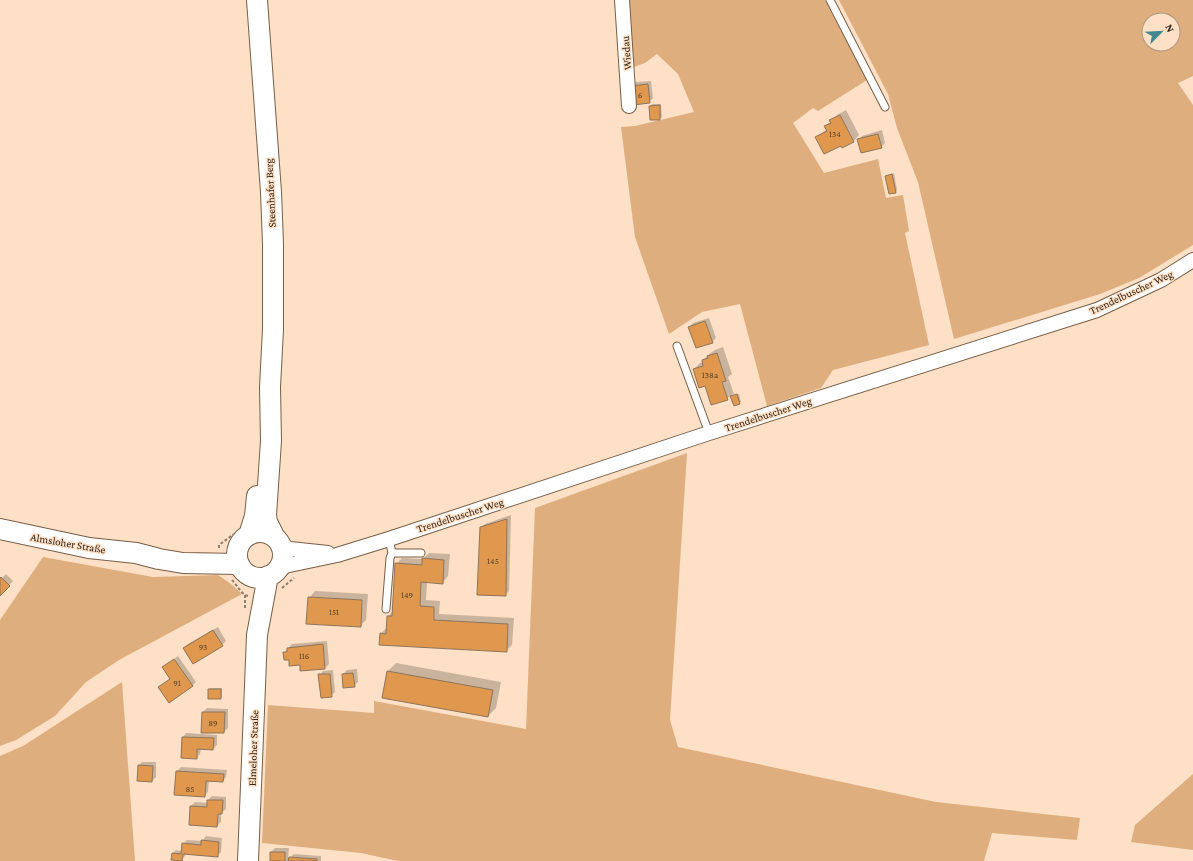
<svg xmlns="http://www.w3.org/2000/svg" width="1193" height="861" viewBox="0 0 1193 861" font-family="'Crimson Pro',serif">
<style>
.green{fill:#dfae7e;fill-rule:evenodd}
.shadow{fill:#0003}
.building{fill:#df984d;stroke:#8e755c}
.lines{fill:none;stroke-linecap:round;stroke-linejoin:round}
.lane-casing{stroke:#775e46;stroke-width:9}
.street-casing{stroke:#775e46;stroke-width:16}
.secondary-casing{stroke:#775e46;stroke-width:22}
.path{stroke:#927e6c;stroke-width:2;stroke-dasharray:3 2;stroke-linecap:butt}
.lane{stroke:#fff;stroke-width:7}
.street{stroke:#fff;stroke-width:14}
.secondary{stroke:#fff;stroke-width:20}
.labels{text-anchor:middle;stroke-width:3;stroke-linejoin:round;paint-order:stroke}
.number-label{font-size:9px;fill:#5b4127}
.street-label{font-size:11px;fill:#2f241a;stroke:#fde0c5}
</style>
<rect width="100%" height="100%" fill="#fde0c5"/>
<path class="green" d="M 627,0 L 825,0 L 867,80 L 818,111 L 813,108 L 793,123 L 824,173 L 878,159 L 886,198 L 903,195 L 909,231 L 905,233 L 929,345 L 833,370 L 821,388 L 767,406 L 740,304 L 702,312 L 669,334 L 635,237 L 621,127 L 635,126 L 694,112 L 678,74 L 657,54 L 645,63 L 631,68 Z
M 839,0 L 1193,0 L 1193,76 L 1178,83 L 1193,105 L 1193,245 L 1139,278 L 1100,294 L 954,339 L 918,182 L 897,128 L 888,94 ZM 1149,20 L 1173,20 L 1173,44 L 1149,44 Z
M 687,453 L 670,720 L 678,747 L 936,802 L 1080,818 L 1077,840 L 992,833 L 984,861 L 398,861 L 361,853 L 262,843 L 268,705 L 374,713 L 374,701 L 526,729 L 535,508 Z
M 43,557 L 153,577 L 218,575 L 231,584 L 242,594 L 119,660 L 86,682 L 55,716 L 16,740 L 0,746 L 0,620 Z
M 122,682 L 135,861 L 0,861 L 0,756 L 23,746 Z
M 1193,774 L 1193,850 L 1131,842 L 1135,825 Z"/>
<path class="shadow" d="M 651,81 L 653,98 L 649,102 L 632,86 L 636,82 Z
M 652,104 L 661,104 L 662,117 L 660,119 L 651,119 L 650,106 Z
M 846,110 L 859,135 L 853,142 L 841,144 L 817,137 L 827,129 L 826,126 L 837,115 Z
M 882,130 L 885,143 L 881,147 L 858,140 L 862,136 Z
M 894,173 L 897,190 L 896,192 L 886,176 Z
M 709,318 L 716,338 L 712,342 L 689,327 L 693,323 Z
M 723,347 L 732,374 L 728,377 L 734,394 L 732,394 L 732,396 L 739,394 L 741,402 L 735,405 L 731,395 L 727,399 L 706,384 L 694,369 L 700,363 L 703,362 L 703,360 L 709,354 L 715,350 Z
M 511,515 L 509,591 L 505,595 L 481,528 L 485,524 Z
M 429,553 L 450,554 L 448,576 L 442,583 L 427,582 L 426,600 L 440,601 L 439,614 L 514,618 L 512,645 L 506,651 L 381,634 L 387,627 L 388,616 L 394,611 L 396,564 L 402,558 L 423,559 Z
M 6,574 L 13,581 L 0,595 L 0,580 Z
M 315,591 L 368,594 L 366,620 L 360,626 L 309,598 Z
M 218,627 L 226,641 L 222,645 L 184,648 L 188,644 Z
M 327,641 L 329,664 L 325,668 L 301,664 L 290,659 L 284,653 L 292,644 Z
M 178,656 L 196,682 L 192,686 L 159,687 L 171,678 L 163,667 Z
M 396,663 L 501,682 L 496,708 L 488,716 L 388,671 Z
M 357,669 L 358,682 L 354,686 L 343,674 L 347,670 Z
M 333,670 L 335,692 L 331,696 L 320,675 L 323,671 Z
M 211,688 L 222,688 L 222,697 L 221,698 L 209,689 Z
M 207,708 L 228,709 L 228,728 L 224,732 L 203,712 Z
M 186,733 L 217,735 L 217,745 L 213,749 L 201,748 L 200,754 L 196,758 L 183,737 Z
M 142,762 L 156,762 L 156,777 L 152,781 L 139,765 Z
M 181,767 L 227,770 L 226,777 L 223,781 L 209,780 L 208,792 L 204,796 L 177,771 Z
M 212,796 L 226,797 L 226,809 L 221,813 L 221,822 L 217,826 L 191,806 L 195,802 L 208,803 L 208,800 Z
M 206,836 L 222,838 L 221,852 L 217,856 L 186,854 L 185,856 L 181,860 L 172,854 L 176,850 L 183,851 L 183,844 L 187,840 L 202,841 Z
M 275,848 L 289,848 L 288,859 L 294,854 L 321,856 L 321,861 L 271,861 L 271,852 Z"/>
<path class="building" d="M 648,84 L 650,103 L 633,105 L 631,86 Z
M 660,105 L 660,120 L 650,120 L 649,106 Z
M 840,115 L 854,142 L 842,148 L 841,146 L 824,154 L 815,137 L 827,131 L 824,126 L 831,123 L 829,120 Z
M 878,134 L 882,148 L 861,153 L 857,139 Z
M 892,174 L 896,193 L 889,194 L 885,176 Z
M 705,321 L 713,343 L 696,348 L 688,327 Z
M 717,353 L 726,381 L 722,382 L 728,400 L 711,405 L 705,386 L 699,388 L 693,369 L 703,366 L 702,360 L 708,358 L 707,356 Z
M 737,394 L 740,404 L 734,406 L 730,396 Z
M 507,519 L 506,596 L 477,595 L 480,527 Z
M 422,558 L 444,560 L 443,584 L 421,582 L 420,606 L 434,607 L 434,620 L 508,624 L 507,652 L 379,645 L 380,633 L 386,634 L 387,616 L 392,616 L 395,563 L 422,565 Z
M 1,577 L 10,586 L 0,596 L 0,578 Z
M 308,597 L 362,600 L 361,627 L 306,624 Z
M 213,630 L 223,646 L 193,664 L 183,648 Z
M 323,644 L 325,669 L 300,671 L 300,665 L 289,666 L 289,660 L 284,660 L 283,652 L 287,652 L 287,648 Z
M 174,659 L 193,686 L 169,703 L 158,687 L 170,679 L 162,667 Z
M 387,671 L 493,690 L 488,717 L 382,698 Z
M 353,673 L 355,687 L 343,688 L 342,674 Z
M 318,674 L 330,674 L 332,697 L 321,698 Z
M 208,689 L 221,689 L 221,699 L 208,699 Z
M 202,712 L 225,712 L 224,733 L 201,733 Z
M 182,737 L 214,738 L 213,750 L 197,749 L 197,759 L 181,758 Z
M 138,765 L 153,766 L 152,782 L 137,781 Z
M 176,771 L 224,774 L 223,782 L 206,781 L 205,797 L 174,795 Z
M 207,800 L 223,800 L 222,814 L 218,814 L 217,827 L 189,825 L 190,806 L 207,807 Z
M 201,840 L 219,842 L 218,857 L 183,854 L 182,861 L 171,860 L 172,853 L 181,854 L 182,843 L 201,845 Z
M 270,852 L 285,852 L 285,861 L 270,861 Z
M 289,857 L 317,859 L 317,861 L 288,861 Z"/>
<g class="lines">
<defs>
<path id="lane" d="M 830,0 L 885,107
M 677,346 L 709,433
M 389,539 L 392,553 L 421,553
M 386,609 L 390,558 L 392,553"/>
<path id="street" d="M 622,0 L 629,106
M 281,546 L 290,549 L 328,553
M 280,567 L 337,555 L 389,539 L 709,433 L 1097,310 L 1161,280 L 1193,260"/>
<path id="secondary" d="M 257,0 L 271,192 L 273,244 L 273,329 L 270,387 L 271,441 L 266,515 L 267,522 L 274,536
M 0,529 L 89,548 L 136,553 L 159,559 L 183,563 L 239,564
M237 555a23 23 0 1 1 46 0a23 23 0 1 1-46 0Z
M 249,535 L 255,516 L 257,496
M 248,861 L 257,635 L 268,576"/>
</defs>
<use href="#lane" class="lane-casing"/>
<use href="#street" class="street-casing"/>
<use href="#secondary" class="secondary-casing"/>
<path class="path" d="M 219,548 L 219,545 L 234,534
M 232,580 C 237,585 241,594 248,596
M 282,588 L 294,578
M 245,608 L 245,595"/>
<use href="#lane" class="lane"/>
<use href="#street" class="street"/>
<use href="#secondary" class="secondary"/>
</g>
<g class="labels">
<g class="number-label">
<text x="640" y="98">6</text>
<text x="835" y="137">134</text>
<text x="710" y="378">138a</text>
<text x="493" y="564">145</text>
<text x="407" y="598">149</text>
<text x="334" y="615">151</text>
<text x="203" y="650">93</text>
<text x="304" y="659">116</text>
<text x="177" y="686">91</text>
<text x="213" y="726">89</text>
<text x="190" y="792">85</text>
</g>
<g class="street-label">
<text transform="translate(626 53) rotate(-94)" y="4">Wiedau</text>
<text transform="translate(270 193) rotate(-93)" y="4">Steenhafer Berg</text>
<text transform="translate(1131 292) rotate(-25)" y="4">Trendelbuscher Weg</text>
<text transform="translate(768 414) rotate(-18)" y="4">Trendelbuscher Weg</text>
<text transform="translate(460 515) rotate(-18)" y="4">Trendelbuscher Weg</text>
<text transform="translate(68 543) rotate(10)" y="4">Almsloher Straße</text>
<text transform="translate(253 748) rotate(-88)" y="4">Elmeloher Straße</text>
</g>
</g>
<g transform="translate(1161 32) rotate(66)"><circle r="19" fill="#fde0c5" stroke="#ab9581"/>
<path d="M0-3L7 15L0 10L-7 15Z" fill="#418890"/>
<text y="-6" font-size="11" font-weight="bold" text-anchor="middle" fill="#2f241a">N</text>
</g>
</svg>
